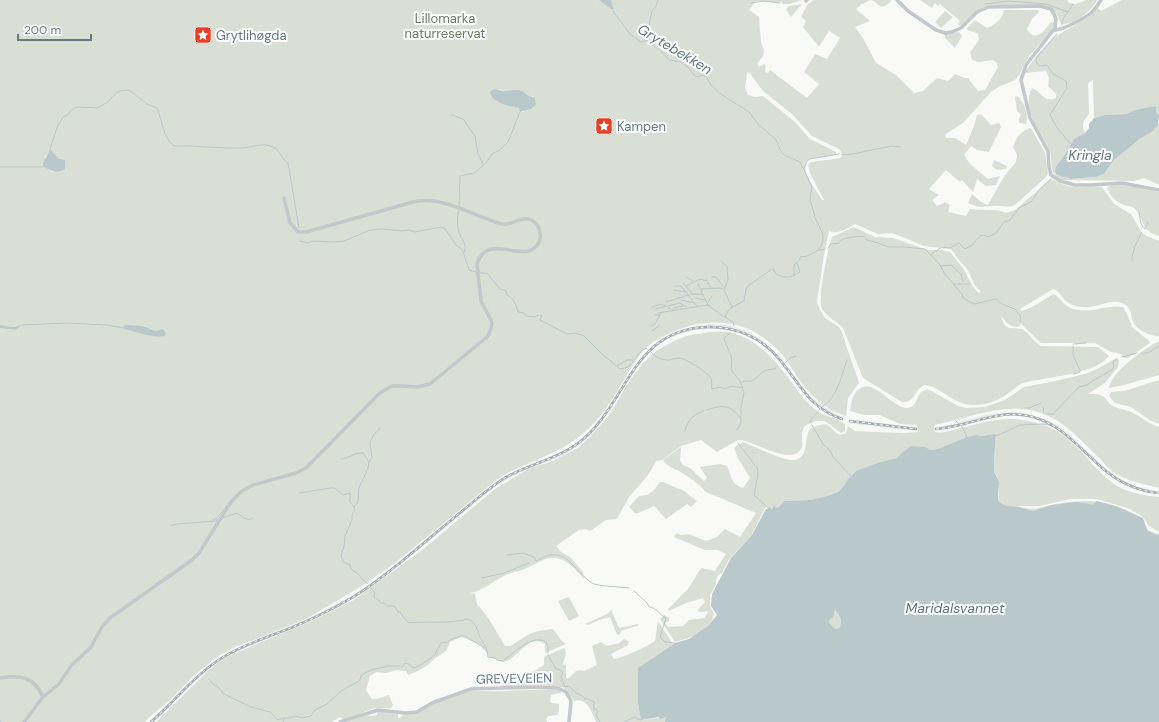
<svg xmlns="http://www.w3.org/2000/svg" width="1159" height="722" viewBox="0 0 1159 722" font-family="'DM Sans',sans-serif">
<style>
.built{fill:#e7e9e8}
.green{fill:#dadfd6;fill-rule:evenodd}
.water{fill:#b9c8cb;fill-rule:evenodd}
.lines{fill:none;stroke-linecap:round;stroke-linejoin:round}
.stream{stroke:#b9c8cb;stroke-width:1}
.minor{stroke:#c2c8cb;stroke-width:3.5}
.rail-casing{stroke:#a1abb0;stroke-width:2.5}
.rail{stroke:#fff;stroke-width:1;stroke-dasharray:3;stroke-linecap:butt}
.labels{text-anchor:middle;stroke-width:4;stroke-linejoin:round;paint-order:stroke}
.park-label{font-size:13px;fill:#697a62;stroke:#fff}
.poi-label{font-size:13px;fill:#637984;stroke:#fff;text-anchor:start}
.street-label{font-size:13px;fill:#637984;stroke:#fff}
.water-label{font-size:14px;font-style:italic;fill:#5e787d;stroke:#fff}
</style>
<rect width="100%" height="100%" fill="#f9f9f7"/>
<path class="built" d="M 708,324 L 727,325 L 747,331 L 763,341 L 780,357 L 810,396 L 825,407 L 842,417 L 842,419 L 828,415 L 808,399 L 777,359 L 769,351 L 754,339 L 736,332 L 718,329 L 694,330 L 679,334 L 662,342 L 648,353 L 637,366 L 602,422 L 591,435 L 577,447 L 562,456 L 519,473 L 495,487 L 386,576 L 355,598 L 308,622 L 240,650 L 216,664 L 201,676 L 154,722 L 149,722 L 199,674 L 214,662 L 240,647 L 307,619 L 354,595 L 384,574 L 487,489 L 502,478 L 518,469 L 560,453 L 575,444 L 589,433 L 600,420 L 635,365 L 652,346 L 666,337 L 678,331 L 693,327 Z
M 1011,412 L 1029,414 L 1052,422 L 1069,434 L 1104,467 L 1119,478 L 1135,486 L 1159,492 L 1159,494 L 1134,489 L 1118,481 L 1102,469 L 1074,442 L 1058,429 L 1031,418 L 1012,415 L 1001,416 L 952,428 L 936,430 L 936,428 L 990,414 Z
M 851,420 L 916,427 L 916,431 L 862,425 L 850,423 Z"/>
<path class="green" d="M 0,0 L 802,0 L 792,3 L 756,1 L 749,10 L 759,17 L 761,42 L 764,50 L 763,56 L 757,64 L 759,67 L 764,64 L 766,66 L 765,72 L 768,73 L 770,70 L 807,98 L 819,84 L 804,72 L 815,54 L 827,59 L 840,38 L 829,31 L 819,47 L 803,27 L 806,21 L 801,17 L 807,5 L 814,0 L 890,0 L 891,1 C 879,14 878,0 870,0 C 867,1 864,4 861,4 L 860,6 L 856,9 L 870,21 L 855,27 L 863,38 L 876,63 L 896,75 L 914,93 L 923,91 L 937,78 L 948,81 L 955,74 L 965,78 L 969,78 L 970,81 L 978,91 L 985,90 L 998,67 L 997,63 L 993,60 L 978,62 L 972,60 L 970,52 L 979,40 L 978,34 C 974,31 970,32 966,29 L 975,20 L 987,28 C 995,25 1003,19 1004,10 L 1038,10 L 1039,12 L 1032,19 L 1027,29 C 1035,44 1045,30 1051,22 L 1054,22 L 1054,24 L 1049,34 L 1029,56 L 1019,75 L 1015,80 L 1000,86 L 991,92 L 963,123 L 946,134 L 945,137 L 947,138 L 955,138 L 966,145 L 974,126 L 977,115 L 981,114 L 991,125 L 999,123 L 1001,127 L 989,152 L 977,150 L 971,146 L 964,155 L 970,164 L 988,179 L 1000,176 L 996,185 L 986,186 L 977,179 L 973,192 L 962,180 L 960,182 L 946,170 L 929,189 L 939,195 L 932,200 L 937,206 L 945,202 L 950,205 L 948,212 L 966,216 L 970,209 C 981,211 997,208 1006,213 L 1015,210 L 1051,179 C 1058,183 1067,186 1075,187 C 1084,188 1093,185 1102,187 L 1114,204 L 1131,214 L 1142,233 L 1147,236 L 1159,241 L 1159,336 C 1151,337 1136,329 1133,322 C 1131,316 1131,309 1126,305 C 1113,296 1097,309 1084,307 C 1078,307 1071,305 1066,301 C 1061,297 1060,291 1053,289 L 1020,309 L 1022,311 C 1033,307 1043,301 1053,294 C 1062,297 1062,308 1078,310 C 1094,313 1107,304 1123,307 L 1128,316 L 1132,327 L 1149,341 L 1150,343 L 1128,358 L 1124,358 L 1121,354 L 1111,352 L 1095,343 L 1041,343 L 1021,324 L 1018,327 C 1009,327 1006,322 1001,316 C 1005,335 1015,324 1025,331 C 1031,336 1035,343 1041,346 L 1098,347 L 1109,356 C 1095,375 1044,377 1023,383 C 1018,385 1014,389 1010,392 C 998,401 988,405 973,405 C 951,404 944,388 925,385 C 914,389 915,404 902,402 L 863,378 L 843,328 C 837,322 826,316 822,309 C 817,299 828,249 832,237 L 854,227 L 875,237 L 893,238 L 928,250 L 940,250 L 950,252 L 963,268 L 973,287 L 979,293 L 981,291 C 973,287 972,276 967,269 C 964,265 961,263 958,259 C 955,255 955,252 950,249 L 924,246 L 898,235 L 891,233 L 878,234 L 855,224 C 848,228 838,235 829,231 L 824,255 L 817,302 L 819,308 L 825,318 L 839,327 L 842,332 L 850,357 L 858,379 L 859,383 L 848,398 L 846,416 C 825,410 810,395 798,378 C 793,371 789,363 784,357 C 775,345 762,336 749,329 C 732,322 716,321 698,324 C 678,328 656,337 642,352 C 636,359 632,367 627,375 C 614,396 601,420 581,435 C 558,455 526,462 500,477 L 395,563 L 362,586 L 306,619 L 251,641 L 235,647 L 218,656 L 192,677 L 172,698 L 144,722 L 0,722 L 0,328 L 15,330 L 16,325 L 12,327 L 0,325 ZM 749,72 L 763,91 L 792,114 L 812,136 L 839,149 L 842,153 L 841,158 L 811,162 L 808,165 L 810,173 L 824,200 L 822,200 C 816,189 802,175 806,162 L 810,159 L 834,155 L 836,154 L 836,152 L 810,139 L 795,122 L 763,96 L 755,97 L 748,95 L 745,87 L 747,74 ZM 497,89 L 533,97 L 536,105 L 531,109 L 522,112 L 519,108 L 496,101 L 491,96 ZM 52,152 L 59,159 L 55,171 L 52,172 L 48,169 L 45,157 L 49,153 ZM 143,326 L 156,331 L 139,332 L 129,330 Z
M 920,0 L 1067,0 L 1069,3 L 1076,4 L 1086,0 L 1097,0 C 1091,12 1074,25 1061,24 L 1056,13 L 1048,7 L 988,5 L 977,10 L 960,26 L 958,24 L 960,21 L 940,4 L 938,6 L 935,3 L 932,8 Z
M 1122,0 L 1159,0 L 1159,116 L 1156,112 L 1157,107 L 1156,106 L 1135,110 L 1126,114 L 1105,115 L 1094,118 L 1093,80 L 1088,83 L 1089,114 C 1083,121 1081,125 1085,133 L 1074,139 L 1066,153 L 1057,165 L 1056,174 L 1062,177 L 1069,178 L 1070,179 L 1096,177 L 1104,174 L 1114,160 L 1141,138 L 1152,132 L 1159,123 L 1159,185 L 1144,178 L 1134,181 L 1060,180 C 1047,169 1054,162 1049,149 C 1047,143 1043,138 1040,133 C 1032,120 1024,102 1032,88 C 1043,92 1042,103 1056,98 L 1056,94 L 1048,86 L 1049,78 L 1046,71 L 1024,73 L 1038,54 L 1053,38 L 1089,17 L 1098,8 L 1101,11 Z
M 802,4 L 791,17 L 786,9 L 789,6 Z
M 945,11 L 953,17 L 941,28 L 935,22 Z
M 959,32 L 962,36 L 955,48 L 945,38 L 944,34 Z
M 1017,96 C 1024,100 1029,117 1026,124 L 1019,123 L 1019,119 L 1021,114 L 1017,111 L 1015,97 Z
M 1030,128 L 1032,130 L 1045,153 L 1048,174 L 1045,178 L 1015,205 C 1009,208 1006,206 1000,206 C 986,205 983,210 968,203 L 972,194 L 981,202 L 988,205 L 1005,175 L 1016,162 L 1017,155 L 1013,147 C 1016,138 1020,132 1030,128 Z
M 994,160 L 1007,166 L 1006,169 C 1000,170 996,171 992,166 Z
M 1122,184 L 1159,192 L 1159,236 C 1140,231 1146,221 1135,209 C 1132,206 1128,206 1124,205 C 1116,202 1109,195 1107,187 L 1111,185 Z
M 710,332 C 716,332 723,331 729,332 C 753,337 773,357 787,376 C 795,386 801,397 810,405 C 822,417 834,416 845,424 L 845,431 L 841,433 L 825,421 L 816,421 L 806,425 C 798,433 805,441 801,449 C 792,465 756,443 742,440 L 738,440 L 717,452 L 701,440 L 681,446 L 662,460 L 656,461 L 649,474 L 629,497 L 617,519 L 606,520 L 590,531 L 585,529 L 579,530 L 556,546 L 561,552 L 570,557 L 583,572 L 584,579 C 573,567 562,552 543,560 C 538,562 534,565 529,567 C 522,571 513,572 506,575 C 493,581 483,591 470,593 L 475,594 L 477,604 L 489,619 L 505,646 L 511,646 C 528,634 532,631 553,629 L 561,640 L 566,644 L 545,653 L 545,644 C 531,635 522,651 512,658 C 510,660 506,661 503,662 L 490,657 L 479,644 L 461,637 L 450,642 L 446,651 L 434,659 L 428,665 L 416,672 L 408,675 L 406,671 L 397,670 L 386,673 L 376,672 L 370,676 L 366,690 L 372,699 L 377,699 L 389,695 L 393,705 L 391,708 L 374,708 L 344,720 L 340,717 L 332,722 L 156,722 L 209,670 L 224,658 L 314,620 L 352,601 L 421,551 L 495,489 L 530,468 L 553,461 L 578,448 L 588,439 L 610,414 L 628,383 L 643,363 L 656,351 L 676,340 L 686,336 Z
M 1159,341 L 1159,375 L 1124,385 L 1109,388 C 1112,371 1144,349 1159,341 Z
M 1117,358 L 1119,360 L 1118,367 L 1105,383 L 1088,394 C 1094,394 1099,393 1104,397 C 1107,399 1108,404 1113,406 C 1118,409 1125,409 1131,412 C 1141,416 1148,424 1159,427 L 1159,488 C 1144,484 1126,481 1113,472 C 1107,467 1103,462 1098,457 C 1075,434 1056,412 1022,409 C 992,407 964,419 935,425 L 934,427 L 935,432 C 945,434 955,429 965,427 C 996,419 1011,415 1043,425 C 1074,434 1088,465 1113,483 C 1126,493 1143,495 1159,497 L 1159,532 L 1149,526 L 1143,517 L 1130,509 L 1097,499 L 1070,499 L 1040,506 L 1017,506 C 1037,512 1038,507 1056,504 C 1083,499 1106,499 1130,512 C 1134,514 1140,516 1143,520 C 1145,524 1146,527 1149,531 L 1159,534 L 1156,536 L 1092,505 L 1033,511 L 1007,507 L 999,502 L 999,481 L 994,471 L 995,441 L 996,436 L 987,435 L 983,436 L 976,435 L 967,437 L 938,449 L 931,450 L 925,447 L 907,449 L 897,458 L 880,462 L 853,473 L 843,487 L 838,492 L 827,496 L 810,500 L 784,501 L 778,513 L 766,506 L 751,536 L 730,558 L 722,573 L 718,575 L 716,580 L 716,584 L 710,595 L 710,606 L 714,614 C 709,633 692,637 675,642 L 660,619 L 664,615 L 669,618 L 669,621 L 665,623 L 668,627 L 683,626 L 689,620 L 705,618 L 708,611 L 702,612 L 697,611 L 705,602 L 703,598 L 686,603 L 669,611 L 668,609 L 688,589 L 701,568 L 715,571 L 726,554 L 718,550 L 705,550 L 674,537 L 677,533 L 681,535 L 689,534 L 706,541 L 717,537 L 725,529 L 740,537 L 756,513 L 706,492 C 700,485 692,479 684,474 C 677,469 668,468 663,460 L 681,447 L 680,460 L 683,465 L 690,468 L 704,481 L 707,478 L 700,467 L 720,464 L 727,466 C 732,477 730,483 743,488 L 750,478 L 738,458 L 734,448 L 739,444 L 744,442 C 755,447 783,461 794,460 C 809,458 804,440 809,431 C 810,429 813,427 816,426 C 819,425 823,424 825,424 C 831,425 834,433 840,435 L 846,433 L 848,426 L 855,431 L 902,433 L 918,432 L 917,425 L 900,424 L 880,415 L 864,415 L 850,411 C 851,403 852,395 859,389 C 874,377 892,409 908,408 C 917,407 916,397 921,392 C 922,392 926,390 927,389 L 937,394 L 958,406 L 966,408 L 985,407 L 1005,400 L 1024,387 L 1060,380 L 1088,373 L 1097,369 Z
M 1159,380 L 1159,424 L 1151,421 L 1131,407 L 1115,403 L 1109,396 L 1111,392 L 1124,391 Z
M 660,482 L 663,482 L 684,491 L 697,501 L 691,507 L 687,504 L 666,519 L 654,506 L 636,514 L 629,507 L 639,496 L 647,495 L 653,491 Z
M 569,597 L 579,616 L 569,621 L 558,601 Z
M 613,609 L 612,612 L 619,628 L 638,624 L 639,625 L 621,631 L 620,634 L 617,635 L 610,617 L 599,620 L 588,625 L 585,624 L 607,614 Z
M 835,610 L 840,617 L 841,626 L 837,629 L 834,628 L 829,622 L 830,619 L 833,618 Z
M 658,621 L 673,644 L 638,668 L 638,704 L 641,720 L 667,717 L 665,722 L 596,722 C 592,712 587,697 574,701 L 563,687 L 541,685 L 499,688 L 504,682 L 512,683 L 526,678 L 526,676 L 514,679 L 514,677 L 536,670 L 544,665 L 544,657 L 546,656 L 564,648 L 565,649 L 566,654 L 563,664 L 566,665 L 566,678 L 569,678 L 576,671 L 581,670 L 584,671 L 597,665 L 592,646 L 601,642 L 607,646 L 619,643 L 624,639 L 629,642 L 628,645 L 611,654 L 614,659 C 629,655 642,649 655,641 Z
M 555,689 L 562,690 L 560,693 L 551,695 L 550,701 L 551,703 L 559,704 L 559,711 L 557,715 L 548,716 L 546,719 L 547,722 L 346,722 L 368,715 L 370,716 L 377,715 L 377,711 L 398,714 L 398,718 L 400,718 L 404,714 L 411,714 L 432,704 L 467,691 L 500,691 Z"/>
<path class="water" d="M 599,0 L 611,0 L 614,9 L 611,9 Z
M 497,89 C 499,90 502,91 504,91 C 512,91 521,87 527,95 L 535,98 L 536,105 L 531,109 L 520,112 L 519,108 C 509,106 491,103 490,92 L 492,90 Z
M 1155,106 L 1157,107 L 1156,112 L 1159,116 L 1158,125 L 1152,132 L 1141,138 L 1114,160 L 1104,174 L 1096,177 L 1070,179 L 1069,178 L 1062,177 L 1056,174 L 1055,170 L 1057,165 L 1066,153 L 1074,139 L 1085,133 L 1089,128 L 1089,124 L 1094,118 L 1105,115 L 1126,114 L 1135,110 Z
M 50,149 L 59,159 L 65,160 L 65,169 C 56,174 51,171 43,166 C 44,158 48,156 50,149 Z
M 0,325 L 12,327 L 22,325 L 15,330 L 0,328 Z
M 125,325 L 143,326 L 156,331 L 162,329 L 165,331 L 166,335 C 158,340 133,331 124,329 L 123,326 Z
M 995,434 L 996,435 C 995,438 994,467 994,471 C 995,475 998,478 999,482 C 999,489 997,495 999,502 L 1006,506 L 1018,507 L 1033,511 L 1052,505 L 1075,502 L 1086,503 L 1092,505 L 1097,501 L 1118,507 L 1143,518 L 1147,530 L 1156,535 L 1159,534 L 1159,722 L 665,722 L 666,717 L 660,719 L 659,717 L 641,720 L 638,704 L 638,668 L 675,643 L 689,639 L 708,626 L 717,615 L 711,606 L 712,594 L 731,558 L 752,535 L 766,509 L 768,509 L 766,506 L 772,509 L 774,506 L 776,508 L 779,507 L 784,501 L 810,500 L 827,496 L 838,492 L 843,487 L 849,478 L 856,471 L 880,462 L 897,458 L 902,453 L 911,446 L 925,447 L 931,450 L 938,449 L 967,437 L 976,435 L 983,436 L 987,435 ZM 835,610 C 840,615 842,621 840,627 L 837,629 L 834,628 L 829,622 L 830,619 L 833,618 Z"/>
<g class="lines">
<path class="stream" d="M 751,3 L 763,1 L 780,3
M 783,3 L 791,3
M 985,4 L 1008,1 L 1046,4 L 1068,12
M 612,10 L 630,34 L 641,42 L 646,40 L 663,53 L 669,60 L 682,62 L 689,68 L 693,74 L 697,77 L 703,75 L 706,76 L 711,85 L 722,95 L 749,112 L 758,124 L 776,140 L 781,151 L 784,155 L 800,162 L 812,187 L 810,200 L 814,213 L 815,218 L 823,234 L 823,242 L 819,250 L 807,256 L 800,257 L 800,259 L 794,265 L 794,275
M 1062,25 L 1062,21 L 1073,4
M 1057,34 L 1037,57 L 1036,62 L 1039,66 L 1047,65 L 1053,74 L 1066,81 L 1067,88 L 1050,115 L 1057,128 L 1071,144
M 646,40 L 652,11 L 656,6 L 658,0
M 452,115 L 463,119 L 475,136 L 478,154 L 483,164
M 50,149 L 58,125 L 63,117 L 69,114 L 70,111 L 77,107 L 97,108 L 108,102 L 116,93 L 120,91 L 129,90 L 147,104 L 157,108 C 163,122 162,136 174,146 C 197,145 220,149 243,148 C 253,147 263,142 273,147 C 281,151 281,159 288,163 L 289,169 L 299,228
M 842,154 L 848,155 L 891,146 L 901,147
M 0,167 L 44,167
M 804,168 L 808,160 L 810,159 L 839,154
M 459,207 L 460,176 L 474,173 L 486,163 L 492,154 L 500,150 L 508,142 L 520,112
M 459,210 C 457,216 457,226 459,232 C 461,240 468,244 464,253
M 1139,213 L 1141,224 L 1145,229 L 1148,222
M 300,241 L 308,243 L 313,241 L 336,242 L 344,241 L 370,230 L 382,229 L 403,231 L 409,230 L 415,232 L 441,227 L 445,229 L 456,245 L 462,249 L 469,270 L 476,272
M 828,248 L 831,244 L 839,243 C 842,237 852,238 858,236 L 861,237 L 864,236 L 867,240 L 878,243 L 888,247 L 904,247 L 925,249 L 940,265 L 944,273 L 962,294 L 963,298 L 974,304 L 996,299 L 1002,304 L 1015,309 L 1021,317 L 1020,322
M 820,250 L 825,249
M 931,254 L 942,247 L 950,248 L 959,243 L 965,249 L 972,245 L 980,236 L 984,235 L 988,237 L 996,233 L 1004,222 L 1010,220 L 1019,208 L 1031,202 L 1040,189 L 1051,179
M 721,261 L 727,267 L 728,280 L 724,290 L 732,307
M 1132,261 C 1132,251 1137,241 1142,232
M 941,266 L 951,265 L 961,274 L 963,281
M 479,273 L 487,273 L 500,289 L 506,291 L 507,295 C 514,298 516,305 518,312 L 524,313 L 526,316 L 535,317 L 538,315 L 542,316 L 540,320 L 567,334 L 575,333 L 584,336 L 602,354 L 620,369 C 634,369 635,353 646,348 L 647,349
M 686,277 L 693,281
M 712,277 L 716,277 L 724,287
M 706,279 L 710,287
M 683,283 L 693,294
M 698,284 L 708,305 L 724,317
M 954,284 L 970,284
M 675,286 L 681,286 L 697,306
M 686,286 L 700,279 L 707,281
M 701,289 L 721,288 L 723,289
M 674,290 L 685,292
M 690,294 L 699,294 L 703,295
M 696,298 L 705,300
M 681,300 L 694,303
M 666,302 L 688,295
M 708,302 L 712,296
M 652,307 L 662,304 L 673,310
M 674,308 L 683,306
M 656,309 L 680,303 L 686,307
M 658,313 L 708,305
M 655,315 L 660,315
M 22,325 L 66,323 L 107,325 L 123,328
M 651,326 L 655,324 L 661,313
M 734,326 L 733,322 L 725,317 L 728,311 L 732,307 L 744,301 L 746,289 L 748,286 L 772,269 L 774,270 L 776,274 C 787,279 790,278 800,272 L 797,263
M 652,331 L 659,326
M 730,333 L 724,338 C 728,353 734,353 731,370 L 740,381 L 744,392 L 741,408 L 741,423 L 737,430
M 1073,344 L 1086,343
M 1073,346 L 1073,355 L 1080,370 L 1080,372 L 1073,374
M 651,352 C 655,357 663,361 670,360 C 673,359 676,358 679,358 C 685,358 707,372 710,377 C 713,381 711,385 712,389 L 721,387 L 724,389 L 732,386 L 743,388
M 1142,353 L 1148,353 L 1159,346
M 1122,357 L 1137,353
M 786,362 L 790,358 L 796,356
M 617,366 L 627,360 L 634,360
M 742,382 C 746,380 747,382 751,381 C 757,379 759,374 764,371 C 768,369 772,370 776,368
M 822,407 C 837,398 841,377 847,360
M 1043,407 L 1044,413 L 1045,414 L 1053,414 L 1079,387 L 1087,385 L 1094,380 L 1112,370 L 1114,367 L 1113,361 L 1117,359
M 1025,408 L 1029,408 L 1041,403
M 707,410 C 721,405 731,404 740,418
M 956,421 L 959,424
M 811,423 L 810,421 L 820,409
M 812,425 L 823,444 L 831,452 L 833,457 L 851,476
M 962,427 L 967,437
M 685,431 C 688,419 693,415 704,411
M 996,436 L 1020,425 L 1042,424 L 1053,426 L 1065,435
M 738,443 L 757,468 L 758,474 L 754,495 L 766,506
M 341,459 C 349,459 354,452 363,453 L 369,462
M 299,493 L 330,488 L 334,488 L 343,495 L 350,493 L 350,502 L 354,507
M 234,497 L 239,492
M 222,518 L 237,513 C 243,517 247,522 253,518
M 213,520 L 217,518 L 227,505
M 171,526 L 177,524 L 215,521 L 219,519
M 507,555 L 523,553 L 534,557 L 536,561 C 541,559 546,555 551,555 C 570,552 579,577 594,584 C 600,586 621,587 629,588
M 482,578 L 504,573 L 529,563
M 368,584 L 365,582 L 358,574 L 351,569 L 350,565 L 343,562 L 341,555 L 344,547 L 345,536 L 352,520 L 352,515 L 355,510 L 354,507 L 358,502 L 359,488 L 368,468 L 369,462 L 372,458 L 370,443 L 373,436 L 380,428
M 371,588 L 375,593 L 374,597 L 379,600 L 380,603 L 384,603 L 388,606 L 394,606 L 398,612 L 400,612 L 404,618 L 409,623 C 428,621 449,624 468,619 C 476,622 477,630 480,637 C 483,643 488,649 488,657 L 495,658 L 497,660 C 499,660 501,661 503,661 C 504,660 508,657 508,657 C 518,650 529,638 541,640 C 548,641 548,647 548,653
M 634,591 L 647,603 L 649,607 C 656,607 660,615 666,618 L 660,637 L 665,642 L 675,643
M 548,655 L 556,669 L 560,670 L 563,673 L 561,677 L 565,687 L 569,686 L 576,693 L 581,695 L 585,699 L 588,699 L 594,702 L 594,709 L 596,709 L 598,711 L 596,715 L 600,722
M 402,667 L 405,663 L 409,664 L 412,667 L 415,668 L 434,656 L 441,643 L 448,642 L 450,640 L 463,635 L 485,648
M 209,679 L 212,683 L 218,687 L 224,694 L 251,707 L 270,712 L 278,720 L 283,718 L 290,718 L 295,716 L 302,718 L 311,716 L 315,710 L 327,704 L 341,691 L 359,681 L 362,675 L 365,673 L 371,670 L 388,666 L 400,666
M 0,722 L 1,721
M 283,722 L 284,719
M 624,722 L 635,717 L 637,719 L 641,720"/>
<path class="minor" d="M 897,0 L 908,11 L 936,30 L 945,33 L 952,32 L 961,28 L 977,12 L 988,7 L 1040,6 L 1051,9 L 1054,14 L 1056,19 L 1055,28 L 1026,65 L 1021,80 L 1030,118 L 1048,151 L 1049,167 L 1051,175 L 1060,181 L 1075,185 L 1090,185 L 1122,183 L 1159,190
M 806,1 L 807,0
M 1054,30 C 1061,31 1085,18 1091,13 C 1095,9 1098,5 1101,0
M 0,678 C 20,675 34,676 43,697
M 24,722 L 43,697 L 59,684 L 71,666 L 90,648 L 102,627 L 110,618 L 192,560 L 199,553 L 231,502 L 242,491 L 253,485 L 296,473 L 306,468 L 380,393 L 392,386 L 402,386 L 417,387 L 430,384 L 487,337 L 491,329 L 492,322 L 481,301 L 477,264 C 488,230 524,266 538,244 C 541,240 541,233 539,229 C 538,224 533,220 528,219 C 519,217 511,226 502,224 C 472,216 444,195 413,202 L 306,232 L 298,232 L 290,223 L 284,198
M 340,722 L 378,710 L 406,713 L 417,712 L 432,703 L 471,689 L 540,687 L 558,688 L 566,692 L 571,701 L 569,722"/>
<defs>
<path id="rail" d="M 850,421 L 916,429
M 936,429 C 966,427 993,411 1024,415 C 1058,420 1077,446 1101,467 C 1118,482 1137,491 1159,493
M 151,722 C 176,700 196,673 225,656 C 247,643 271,636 293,627 C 319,616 344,604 367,588 C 400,565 430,537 461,512 C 475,500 488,489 503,479 C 526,465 555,460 577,444 C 628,407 629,329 708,327 C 735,326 763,338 780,360 C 801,385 808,407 842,419"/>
</defs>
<use href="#rail" class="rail-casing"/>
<use href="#rail" class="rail"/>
</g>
<defs>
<symbol id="sight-square" viewBox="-11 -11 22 22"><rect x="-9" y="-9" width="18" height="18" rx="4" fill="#ec3d24" stroke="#fff"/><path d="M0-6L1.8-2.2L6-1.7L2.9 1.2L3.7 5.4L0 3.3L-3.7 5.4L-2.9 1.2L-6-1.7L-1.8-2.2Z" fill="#fff"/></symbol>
</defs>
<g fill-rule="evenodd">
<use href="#sight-square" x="193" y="25" width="20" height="20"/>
<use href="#sight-square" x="594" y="116" width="20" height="20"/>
</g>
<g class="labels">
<g class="park-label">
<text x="445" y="23">Lillomarka<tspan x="445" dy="15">naturreservat</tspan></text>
</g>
<g class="poi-label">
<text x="216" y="40">Grytlihøgda</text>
<text x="617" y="131">Kampen</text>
</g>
<g class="street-label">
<text transform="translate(514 678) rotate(-1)" y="5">GREVEVEIEN</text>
</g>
<g class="water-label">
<text transform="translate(675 49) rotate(31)" y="5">Grytebekken</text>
<text x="1090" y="160">Kringla</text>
<text x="955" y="613">Maridalsvannet</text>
</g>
</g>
<path d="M18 34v6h73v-6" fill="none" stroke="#637984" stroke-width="2"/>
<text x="24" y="34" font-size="12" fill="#637984" stroke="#ffffff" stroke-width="3" paint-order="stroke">200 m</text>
</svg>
